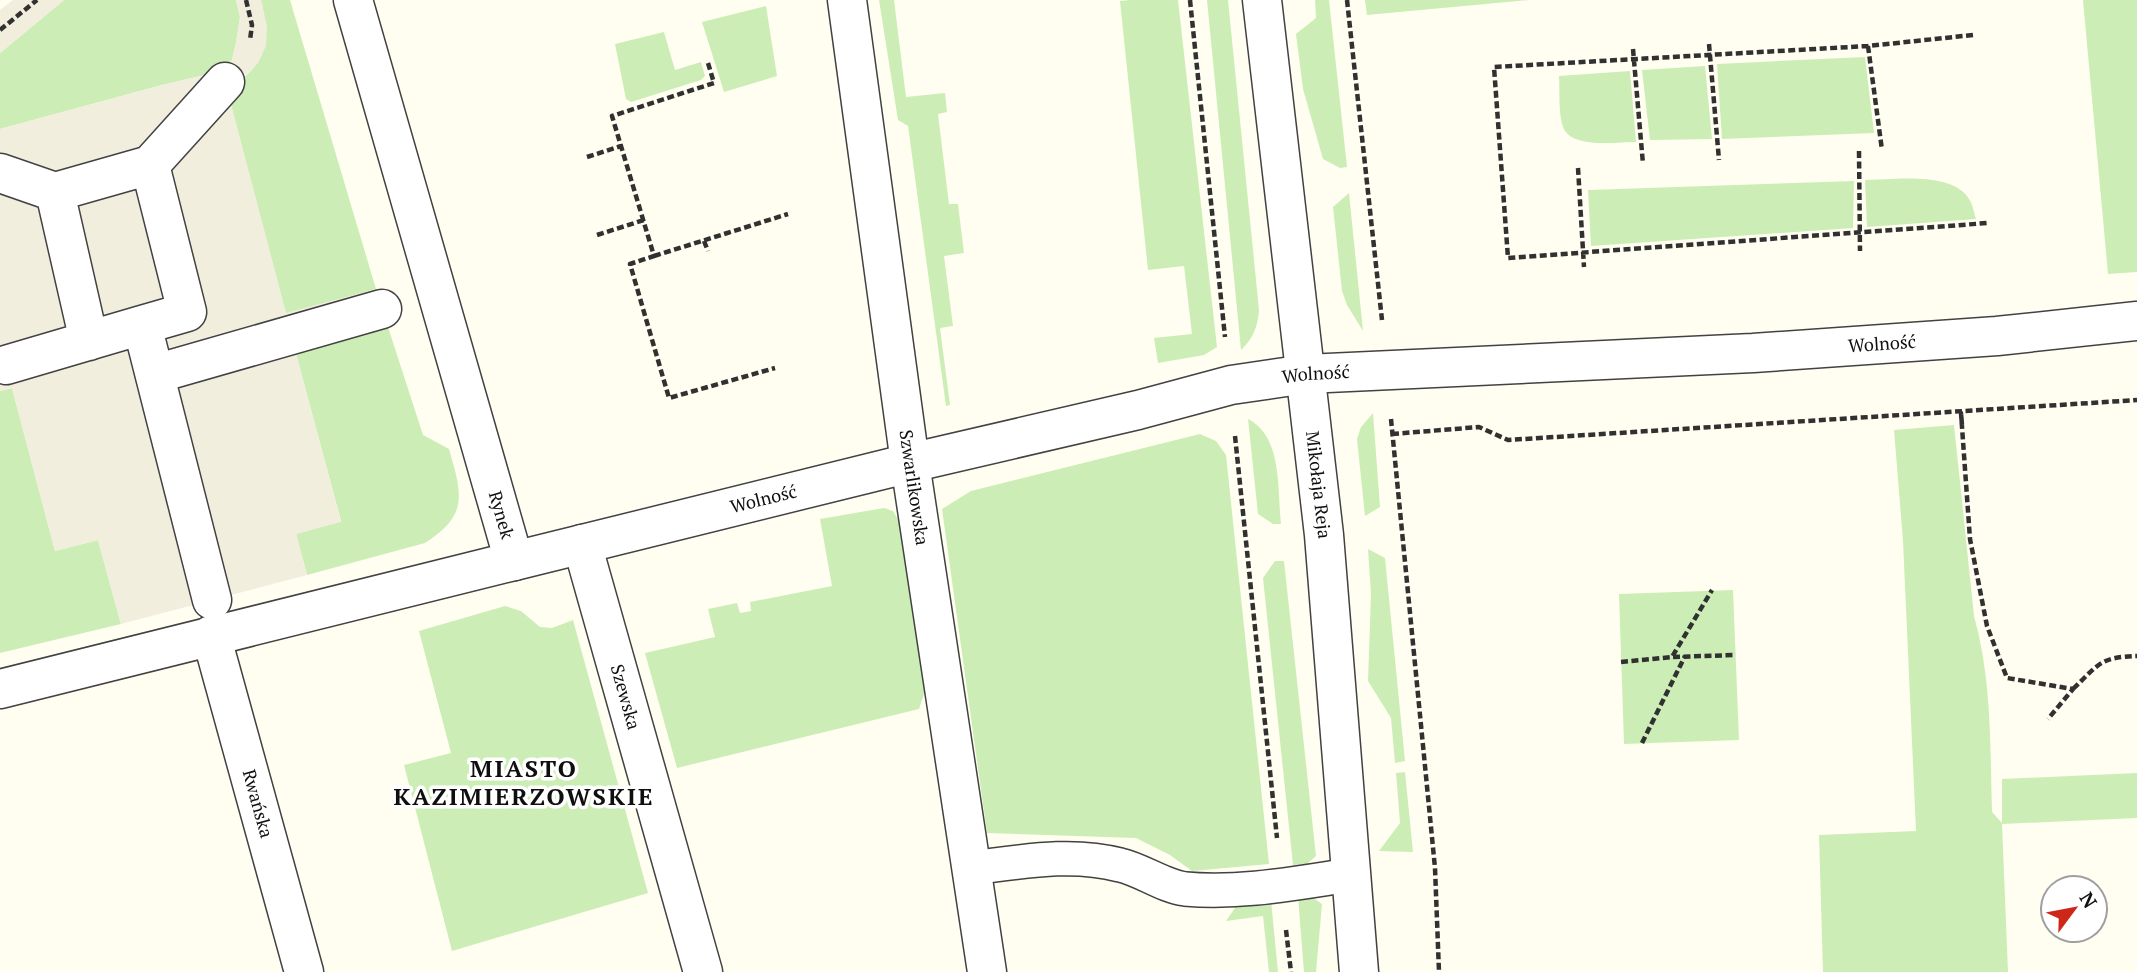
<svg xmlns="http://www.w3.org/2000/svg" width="2137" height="972" viewBox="0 0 2137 972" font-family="'PT Serif',serif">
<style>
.green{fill:#cceeb6}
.plaza{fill:#f1eede}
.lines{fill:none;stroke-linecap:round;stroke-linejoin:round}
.service-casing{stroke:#424242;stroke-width:36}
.pedestrian-casing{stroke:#424242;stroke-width:41}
.minor-casing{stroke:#424242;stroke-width:41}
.tertiary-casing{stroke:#424242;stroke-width:41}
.path{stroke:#313131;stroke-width:4.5;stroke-dasharray:7 3.5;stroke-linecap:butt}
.service{stroke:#fff;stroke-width:33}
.pedestrian{stroke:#fff;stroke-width:38}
.minor{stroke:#fff;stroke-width:38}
.tertiary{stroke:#fff;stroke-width:38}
.labels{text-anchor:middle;stroke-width:7;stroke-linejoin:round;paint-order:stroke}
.street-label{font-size:18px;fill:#0f0f0f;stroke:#fff}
.district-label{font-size:24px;font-weight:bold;letter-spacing:2px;fill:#0f0f0f;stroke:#fff}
</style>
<rect width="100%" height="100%" fill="#fffef1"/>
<path class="green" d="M 64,0 L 236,0 L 240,17 L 236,43 L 232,60 L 222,71 L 162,85 L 0,129 L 0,53 Z
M 261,0 L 290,0 L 376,289 L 286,314 L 227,90 C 267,63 271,46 261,0 Z
M 879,0 L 894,0 L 906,97 L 945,93 L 947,112 L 938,114 L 949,204 L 958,204 L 964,253 L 944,256 L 953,326 L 940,328 L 950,405 L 946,406 L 908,126 L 898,120 Z
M 1130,0 L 1178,0 L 1217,347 L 1204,355 L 1158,363 L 1154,338 L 1192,334 L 1184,266 L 1148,270 L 1120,1 Z
M 1207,0 L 1228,0 L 1259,310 C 1258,326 1253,339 1241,350 Z
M 1315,0 L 1329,0 L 1347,167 L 1340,168 L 1323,159 L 1303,89 L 1296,34 L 1316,18 Z
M 1365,0 L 1530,0 L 1367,15 Z
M 2083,0 L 2137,0 L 2137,272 L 2108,274 Z
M 766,6 L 777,76 L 724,92 L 702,22 Z
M 664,32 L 675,70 L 701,62 L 705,76 L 701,80 L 631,102 L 626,99 L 615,44 Z
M 1865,57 L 1874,133 L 1722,139 L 1717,64 Z
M 1705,66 L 1712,139 L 1650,140 L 1642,70 Z
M 1630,71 L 1636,142 C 1616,142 1571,149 1563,127 C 1558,112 1560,92 1559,76 Z
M 1865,180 C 1893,180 1952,171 1969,199 C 1973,205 1974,213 1976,219 L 1867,227 Z
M 1854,181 L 1853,228 L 1591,246 L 1588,190 Z
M 1349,193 L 1363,331 L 1347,305 L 1342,291 L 1333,207 Z
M 388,327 L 423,435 L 449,449 C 462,494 469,515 425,543 L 307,575 L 296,534 L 341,521 L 296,354 Z
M 12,388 L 55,551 L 98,540 L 121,624 L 0,653 L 0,391 Z
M 1373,413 L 1380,507 L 1365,516 L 1357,439 L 1361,427 Z
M 1248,419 C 1283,437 1277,489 1281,524 L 1273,524 L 1258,514 Z
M 1954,425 L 1974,616 C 1992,680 1990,746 1992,812 L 2002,823 L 2002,779 L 2137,773 L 2137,818 L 2002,824 L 2008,972 L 1823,972 L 1819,835 L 1916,831 L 1903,541 L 1894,430 Z
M 1200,434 L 1216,441 L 1226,455 L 1269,864 L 1192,871 L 1170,855 L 1136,838 L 987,833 L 942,509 L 971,491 Z
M 884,508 L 893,511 L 900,523 L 925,691 L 919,709 L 677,768 L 645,653 L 715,637 L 708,609 L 737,603 L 740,613 L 751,611 L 750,602 L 832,586 L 820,519 Z
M 1368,549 L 1385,558 L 1405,761 L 1395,763 L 1391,718 L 1368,681 L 1371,594 Z
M 1275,561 L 1284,561 L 1316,856 L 1307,864 L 1293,865 L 1263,578 Z
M 1733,590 L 1739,740 L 1624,744 L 1619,594 Z
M 505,606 L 521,611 L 540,627 L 552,628 L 573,620 L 648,893 L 452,951 L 404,765 L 451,753 L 419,631 Z
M 1405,772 L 1413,852 L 1379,851 L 1400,823 L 1396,773 Z
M 1298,897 L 1312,897 L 1322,904 L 1316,972 L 1304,972 Z
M 1271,900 L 1278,972 L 1269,972 L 1263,916 L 1226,921 L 1239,902 Z"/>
<path class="plaza" d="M 13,0 L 64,0 L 0,53 L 0,10 Z
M 236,0 L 261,0 L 267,26 L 266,46 L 258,63 L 242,79 L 227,90 L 286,313 L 376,289 L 388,327 L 296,354 L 341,522 L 296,534 L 307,575 L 121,624 L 98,540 L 55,551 L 12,388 L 0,391 L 0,129 L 162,85 L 222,71 L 232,60 L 236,43 L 240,17 Z"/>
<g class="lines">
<defs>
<path id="service" d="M 971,868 C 1021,862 1071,852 1120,865 C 1142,870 1163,886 1185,889 C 1241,894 1296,883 1350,875"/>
<path id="pedestrian" d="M 0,173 L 55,192 L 150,165
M 55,192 L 89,341
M 142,325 L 187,312 L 150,165 L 225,82
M 6,365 L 142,325 L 212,600
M 155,374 L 382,309"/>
<g id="minor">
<path id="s1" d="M 847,0 L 910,463 L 987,972"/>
<path id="s2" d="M 582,544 L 703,972"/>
<path id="s3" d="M 514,561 L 910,463 L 1138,410 L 1231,385 L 1306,374 L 1753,353 L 1997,336 L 2137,321"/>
<path id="s4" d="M 211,635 L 304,972"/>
<path d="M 0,689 L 514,561 L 353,0"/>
</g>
<g id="tertiary">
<path id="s5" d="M 1262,0 L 1324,535 L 1359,972"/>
</g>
</defs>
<use href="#service" class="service-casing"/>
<use href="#pedestrian" class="pedestrian-casing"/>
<use href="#minor" class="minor-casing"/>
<use href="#tertiary" class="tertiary-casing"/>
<path class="path" d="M 246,0 L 252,25 L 250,40
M 1190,0 L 1225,337
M 1347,0 L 1382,320
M 0,30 L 37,0
M 1973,35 L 1868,46 L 1494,67 L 1508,258 L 1988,223
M 1709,44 L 1719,160
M 1868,46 L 1882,150
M 1633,49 L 1643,164
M 708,63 L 714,83 L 612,116 L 654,256 L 630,264 L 669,398 L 775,368
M 1859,151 L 1860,251
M 587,157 L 621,146
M 1578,168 L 1584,267
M 597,235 L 644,220
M 704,241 L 708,251
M 654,256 L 788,214
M 1391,419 L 1435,868 L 1439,972
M 1962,425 L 1961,413 L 1970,539 L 1987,626 L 2007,678 L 2073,689 L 2048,719
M 1392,434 L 1479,427 L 1508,440 L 2137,400
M 1235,436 L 1277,838
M 1673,657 L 1736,655
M 1621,662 L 1672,657 L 1712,590
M 2073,689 C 2099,664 2100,657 2137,656
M 1642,743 L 1685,656
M 1286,930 L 1291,972"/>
<use href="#service" class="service"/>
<use href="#pedestrian" class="pedestrian"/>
<use href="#minor" class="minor"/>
<use href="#tertiary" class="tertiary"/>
</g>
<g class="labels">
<g class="street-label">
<text dy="6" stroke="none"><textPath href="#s3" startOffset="1391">Wolność</textPath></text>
<text dy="6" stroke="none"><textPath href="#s3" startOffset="824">Wolność</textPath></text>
<text dy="6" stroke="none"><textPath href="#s5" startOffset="488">Mikołaja Reja</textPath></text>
<text dy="6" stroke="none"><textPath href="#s1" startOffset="492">Szwarlikowska</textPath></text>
<text dy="6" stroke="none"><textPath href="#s3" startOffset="257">Wolność</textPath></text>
<text transform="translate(501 515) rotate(74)" y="6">Rynek</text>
<text dy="6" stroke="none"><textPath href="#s2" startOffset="159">Szewska</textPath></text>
<text dy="6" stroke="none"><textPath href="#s4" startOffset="175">Rwańska</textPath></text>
</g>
<g class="district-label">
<text x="524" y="777">MIASTO<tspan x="524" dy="28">KAZIMIERZOWSKIE</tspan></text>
</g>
</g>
<g transform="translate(2074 909) rotate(58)"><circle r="33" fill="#ffffff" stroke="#9f9f9f" stroke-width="2"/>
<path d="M0-5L12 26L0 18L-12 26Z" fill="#ce2618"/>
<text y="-10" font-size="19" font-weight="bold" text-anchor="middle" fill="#0f0f0f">N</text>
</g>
</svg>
